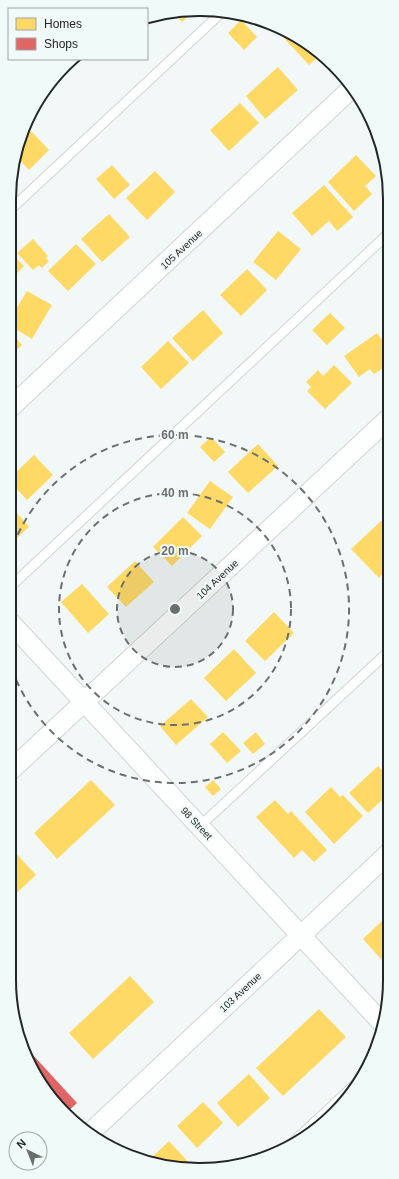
<svg xmlns="http://www.w3.org/2000/svg" width="399" height="1179" viewBox="0 0 399 1179" font-family="Helvetica,sans-serif">
<style>
.homes{fill:#ffd966}
.shops{fill:#e06666}
.lines{fill:none;stroke-linecap:round;stroke-linejoin:round}
.service-casing{stroke:#d0d5d4;stroke-width:11}
.minor-casing{stroke:#d0d5d4;stroke-width:21}
.service{stroke:#fdfefe;stroke-width:9}
.minor{stroke:#fdfefe;stroke-width:19}
.ring{fill:none;stroke:#6b706e;stroke-width:2;stroke-dasharray:7 5}
.labels{text-anchor:middle;stroke-width:4;stroke-linejoin:round;paint-order:stroke}
.street-label{font-size:10px;fill:#222625;stroke:#f0faf8}
.rim{fill:none;stroke:#222625;stroke-width:2}
.centre{fill:#6b706e;stroke:#f0faf8;stroke-width:2}
.ring-label{font-size:12px;text-anchor:middle;font-weight:bold;fill:#6b706e;stroke:#f0faf8;stroke-width:4;stroke-linejoin:round;paint-order:stroke}
</style>
<rect width="100%" height="100%" fill="#f2f8f7"/>
<path class="homes" d="M 172,11 L 174,11 L 193,12 L 182,22 Z
M 241,20 L 257,37 L 244,50 L 228,33 Z
M 286,31 L 295,35 L 320,55 L 309,65 L 281,35 Z
M 278,67 L 298,90 L 265,119 L 246,96 Z
M 240,103 L 259,123 L 229,151 L 210,130 Z
M 31,131 L 49,150 L 29,170 L 15,155 L 20,141 Z
M 356,155 L 376,176 L 365,186 L 372,194 L 354,211 L 328,182 Z
M 112,165 L 130,185 L 114,199 L 96,179 Z
M 155,171 L 175,192 L 147,220 L 126,198 Z
M 324,185 L 353,217 L 337,231 L 329,221 L 312,236 L 292,213 Z
M 109,214 L 130,237 L 102,262 L 81,239 Z
M 278,231 L 301,249 L 276,280 L 253,262 Z
M 33,239 L 48,256 L 46,258 L 49,261 L 42,268 L 39,265 L 33,270 L 17,253 Z
M 76,244 L 96,264 L 68,291 L 48,271 Z
M 9,251 L 24,266 L 9,281 Z
M 247,269 L 267,290 L 241,316 L 220,295 Z
M 27,291 L 52,305 L 32,339 L 9,325 L 9,321 Z
M 203,310 L 223,333 L 193,361 L 172,338 Z
M 330,313 L 345,328 L 327,345 L 312,330 Z
M 9,330 L 22,345 L 9,357 Z
M 377,333 L 389,350 L 389,364 L 374,374 L 370,369 L 359,377 L 344,356 Z
M 168,341 L 189,363 L 161,389 L 141,367 Z
M 334,365 L 352,383 L 325,409 L 307,391 L 311,387 L 306,382 L 318,370 L 323,376 Z
M 211,437 L 225,452 L 214,462 L 200,447 Z
M 258,444 L 278,466 L 248,493 L 228,472 Z
M 34,455 L 53,475 L 27,500 L 9,481 L 9,479 Z
M 210,481 L 233,497 L 210,529 L 187,513 Z
M 9,504 L 29,527 L 9,545 Z
M 183,517 L 202,536 L 172,566 L 153,547 Z
M 381,521 L 389,530 L 389,568 L 379,578 L 351,549 Z
M 135,561 L 154,582 L 126,607 L 107,587 Z
M 82,584 L 109,614 L 88,633 L 61,602 Z
M 274,612 L 294,633 L 265,661 L 245,641 Z
M 234,649 L 256,673 L 226,701 L 204,678 Z
M 9,680 L 16,688 L 9,694 Z
M 191,699 L 208,717 L 176,745 L 160,726 Z
M 223,732 L 241,751 L 227,763 L 210,744 Z
M 256,732 L 265,744 L 253,754 L 243,743 Z
M 378,766 L 390,778 L 390,793 L 368,813 L 349,793 Z
M 91,780 L 115,805 L 57,859 L 34,833 Z
M 213,780 L 221,789 L 213,796 L 205,787 Z
M 331,787 L 340,797 L 343,795 L 363,816 L 334,844 L 305,812 Z
M 275,800 L 288,814 L 291,811 L 327,850 L 314,862 L 302,850 L 294,858 L 256,817 Z
M 12,849 L 36,875 L 9,900 L 9,851 Z
M 384,919 L 390,925 L 390,969 L 363,939 Z
M 130,976 L 154,1002 L 93,1059 L 69,1033 Z
M 319,1009 L 346,1037 L 283,1096 L 256,1068 Z
M 249,1074 L 270,1098 L 238,1127 L 217,1103 Z
M 203,1102 L 223,1123 L 197,1148 L 177,1126 Z
M 169,1141 L 193,1167 L 175,1168 L 149,1160 Z"/>
<path class="shops" d="M 22,1043 L 77,1103 L 66,1113 L 56,1105 L 23,1052 Z"/>
<g class="lines">
<defs>
<path id="service" d="M 9,211 L 220,14
M 9,588 L 388,234
M 200,826 L 389,651
M 290,1145 L 360,1080"/>
<path id="minor" d="M 9,409 L 352,88
M 9,621 L 384,1025
M 9,772 L 389,418
M 91,1132 L 390,852"/>
</defs>
<use href="#service" class="service-casing"/>
<use href="#minor" class="minor-casing"/>
<use href="#service" class="service"/>
<use href="#minor" class="minor"/>
</g>
<circle cx="175" cy="609" r="58" fill="#6b706e" fill-opacity=".12"/>
<g class="ring">
<circle cx="175" cy="609" r="58"/>
<circle cx="175" cy="609" r="116"/>
<path d="M9 557A174 174 0 1 1 9 661"/>
</g>
<g class="labels">
<g class="street-label">
<text transform="translate(181 249) rotate(-43)" y="4">105 Avenue</text>
<text transform="translate(217 579) rotate(-43)" y="4">104 Avenue</text>
<text transform="translate(197 823) rotate(47)" y="4">98 Street</text>
<text transform="translate(240 992) rotate(-43)" y="4">103 Avenue</text>
</g>
</g>
<path d="M0 0H399V1179H0ZM199 16H200A183 183 0 0 1 383 199V980A183 183 0 0 1 200 1163H199A183 183 0 0 1 16 980V199A183 183 0 0 1 199 16Z" fill="#f0faf8" fill-rule="evenodd"/>
<path class="rim" d="M199 16H200A183 183 0 0 1 383 199V980A183 183 0 0 1 200 1163H199A183 183 0 0 1 16 980V199A183 183 0 0 1 199 16Z"/>
<circle cx="175" cy="609" r="6" class="centre"/>
<g class="ring-label">
<text x="175" y="439">60 m</text>
<text x="175" y="497">40 m</text>
<text x="175" y="555">20 m</text>
</g>
<rect x="8" y="8" width="140" height="52" fill="#f0faf8" stroke="#9ea5a4"/>
<rect x="16" y="18" width="20" height="12" fill="#ffd966" stroke="#9ea5a4"/>
<text x="44" y="28" font-size="12" fill="#222625">Homes</text>
<rect x="16" y="38" width="20" height="12" fill="#e06666" stroke="#9ea5a4"/>
<text x="44" y="48" font-size="12" fill="#222625">Shops</text>
<g transform="translate(28 1151) rotate(317)"><circle r="19" fill="#f0faf8" stroke="#9ea5a4"/>
<path d="M0-3L7 15L0 10L-7 15Z" fill="#6b706e"/>
<text y="-6" font-size="11" font-weight="bold" text-anchor="middle" fill="#222625">N</text>
</g>
</svg>
